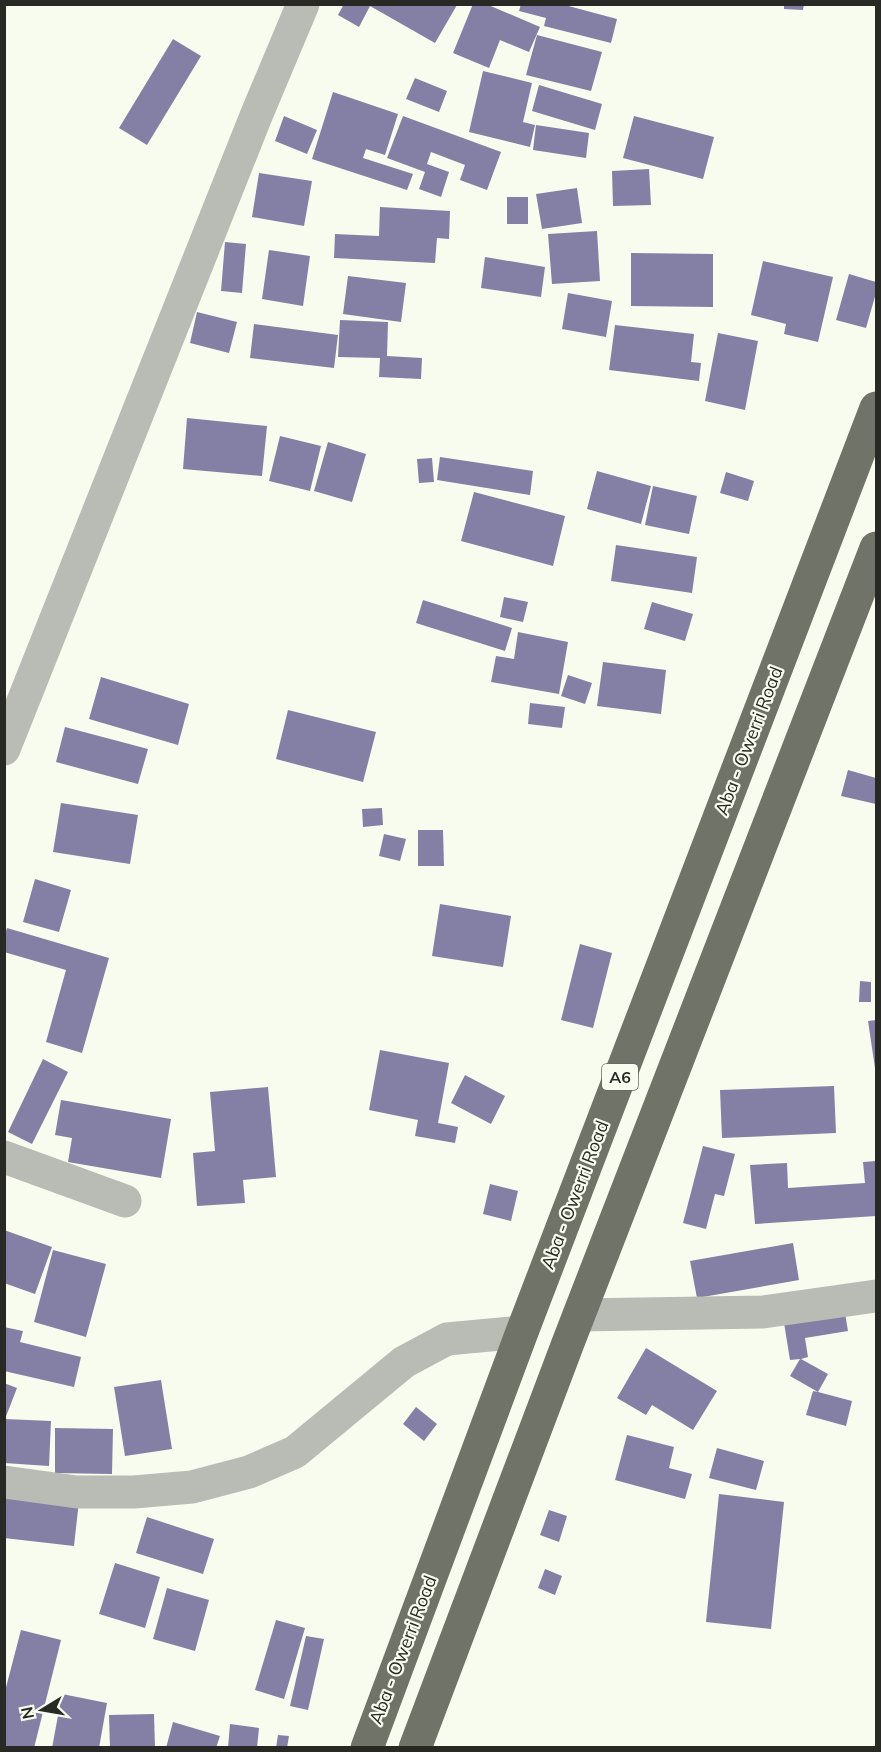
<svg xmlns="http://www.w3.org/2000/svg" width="881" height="1752" viewBox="0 0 881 1752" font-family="Mulish,sans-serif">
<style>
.building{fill:#847fa4}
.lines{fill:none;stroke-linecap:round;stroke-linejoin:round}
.minor{stroke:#b9bbb5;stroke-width:33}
.highway{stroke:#707368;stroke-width:33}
.labels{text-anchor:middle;stroke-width:4.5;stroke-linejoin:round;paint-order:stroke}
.shield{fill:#f8fcef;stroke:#666861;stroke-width:1.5}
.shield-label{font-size:16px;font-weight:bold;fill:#282924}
.street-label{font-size:18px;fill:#282924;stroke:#f8fcef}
</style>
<rect width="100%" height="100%" fill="#f8fcef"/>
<path class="building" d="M 344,4 L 371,5 L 457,5 L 435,43 L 370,6 L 359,27 L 338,15 Z
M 473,4 L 486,4 L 540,27 L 529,52 L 500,40 L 489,68 L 453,53 Z
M 521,4 L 561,4 L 617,19 L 611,43 L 544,26 L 546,18 L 519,11 Z
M 784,4 L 804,4 L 803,10 L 784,9 Z
M 537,35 L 602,52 L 591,91 L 526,75 Z
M 173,39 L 201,56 L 147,145 L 119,128 Z
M 483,71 L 532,83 L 523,122 L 535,125 L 530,147 L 469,132 Z
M 415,78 L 447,91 L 439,112 L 406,99 Z
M 539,85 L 602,104 L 595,130 L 532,111 Z
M 333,92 L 398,114 L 385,155 L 366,149 L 363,158 L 413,174 L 407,190 L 312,159 Z
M 284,116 L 317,130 L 307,154 L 275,141 Z
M 403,116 L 501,152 L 487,190 L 460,180 L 465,165 L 431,152 L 427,164 L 449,172 L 441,197 L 419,189 L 425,172 L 387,158 Z
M 634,116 L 714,137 L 703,179 L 623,158 Z
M 536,125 L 589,133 L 586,158 L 533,150 Z
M 649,169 L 651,205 L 613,206 L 612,171 Z
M 259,173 L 312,181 L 304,226 L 252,217 Z
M 577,188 L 582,223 L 542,229 L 536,194 Z
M 507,197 L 528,197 L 528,224 L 507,224 Z
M 380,207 L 450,211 L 449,239 L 437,238 L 435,263 L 334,258 L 335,234 L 379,236 Z
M 597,231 L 600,281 L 552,284 L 548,234 Z
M 225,242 L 246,244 L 242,293 L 221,291 Z
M 269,250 L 310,256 L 303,306 L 262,299 Z
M 631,253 L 713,254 L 713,307 L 631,306 Z
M 485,257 L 545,267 L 541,297 L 481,288 Z
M 763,261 L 833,277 L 818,342 L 784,334 L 786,324 L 751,315 Z
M 849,274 L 876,282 L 876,293 L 866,328 L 836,320 Z
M 348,276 L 406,283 L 401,322 L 343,314 Z
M 568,293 L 612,301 L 606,337 L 562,329 Z
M 197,312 L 237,322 L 229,353 L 190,343 Z
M 340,320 L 388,322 L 387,356 L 422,358 L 421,379 L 379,377 L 380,358 L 338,357 Z
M 254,324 L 338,335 L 334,368 L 250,358 Z
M 615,325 L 694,334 L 691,362 L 701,363 L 699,381 L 609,370 Z
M 718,333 L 758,341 L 745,410 L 705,401 Z
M 187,418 L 267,426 L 262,476 L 183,469 Z
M 280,436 L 321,446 L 310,491 L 269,481 Z
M 328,442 L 366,454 L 352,502 L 314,491 Z
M 440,457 L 533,471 L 530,495 L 437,480 Z
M 432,458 L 434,482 L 419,483 L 417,459 Z
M 597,471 L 651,486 L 641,524 L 587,509 Z
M 726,472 L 754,481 L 748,501 L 720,493 Z
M 653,486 L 697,496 L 689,534 L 645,525 Z
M 474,492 L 565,516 L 553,566 L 461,541 Z
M 616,545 L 697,557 L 692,593 L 611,581 Z
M 504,597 L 528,602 L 523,622 L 500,617 Z
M 423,600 L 512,628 L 505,651 L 416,623 Z
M 652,602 L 693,614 L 685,641 L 644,629 Z
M 518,632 L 568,642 L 559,694 L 491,682 L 496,656 L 514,659 Z
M 603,662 L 666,670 L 661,714 L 597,706 Z
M 568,675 L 592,683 L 585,704 L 561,696 Z
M 101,677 L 189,704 L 178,745 L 89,719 Z
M 530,703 L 565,707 L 562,728 L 528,724 Z
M 288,710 L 376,732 L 363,782 L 276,759 Z
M 65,727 L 148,749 L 138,784 L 56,762 Z
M 848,770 L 876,778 L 876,804 L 841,796 Z
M 61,803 L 138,815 L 130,864 L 53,852 Z
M 382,808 L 383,825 L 363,827 L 362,809 Z
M 418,830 L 443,830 L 444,866 L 418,866 Z
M 384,834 L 406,839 L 400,861 L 379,856 Z
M 35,879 L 71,890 L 59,932 L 23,922 Z
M 440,904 L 511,916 L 503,967 L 432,956 Z
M 7,928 L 109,958 L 82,1053 L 46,1042 L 66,970 L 4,952 L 4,937 Z
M 580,944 L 612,953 L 593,1028 L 561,1020 Z
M 860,981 L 871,982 L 871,1002 L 859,1002 Z
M 876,1020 L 876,1068 L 875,1068 L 868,1021 Z
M 380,1050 L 449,1063 L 438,1123 L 458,1127 L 455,1143 L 415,1136 L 418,1120 L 369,1110 Z
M 43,1059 L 68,1072 L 32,1144 L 8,1132 Z
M 465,1075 L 505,1096 L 491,1124 L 451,1103 Z
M 834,1086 L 836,1133 L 722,1138 L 720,1090 Z
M 268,1087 L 276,1177 L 243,1180 L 245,1203 L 197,1206 L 193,1153 L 215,1151 L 210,1092 Z
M 61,1100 L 171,1119 L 161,1178 L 68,1162 L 72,1138 L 55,1135 Z
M 703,1146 L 735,1154 L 724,1196 L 715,1194 L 706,1229 L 683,1223 Z
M 876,1161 L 876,1216 L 755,1224 L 750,1165 L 787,1163 L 788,1188 L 865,1183 L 863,1162 Z
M 490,1184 L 518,1191 L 511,1221 L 483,1214 Z
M 4,1230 L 52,1247 L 35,1294 L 4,1283 Z
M 793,1243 L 799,1280 L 697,1298 L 690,1261 Z
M 53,1250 L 106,1264 L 86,1337 L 34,1322 Z
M 845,1313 L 848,1331 L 805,1338 L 808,1357 L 801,1359 L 828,1374 L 818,1392 L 852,1401 L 846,1426 L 806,1415 L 813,1391 L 818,1392 L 790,1376 L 800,1359 L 790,1360 L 784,1323 Z
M 4,1327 L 23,1331 L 20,1342 L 81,1357 L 74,1387 L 4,1371 Z
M 646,1348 L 717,1391 L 693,1430 L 652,1405 L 646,1415 L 617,1398 Z
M 161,1380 L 172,1449 L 125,1456 L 114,1387 Z
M 4,1383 L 17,1388 L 5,1419 L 51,1421 L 49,1466 L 4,1463 Z
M 416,1407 L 437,1424 L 424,1441 L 403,1424 Z
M 55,1428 L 113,1429 L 112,1474 L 55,1473 Z
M 627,1435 L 674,1447 L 669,1468 L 692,1474 L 685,1499 L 615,1480 Z
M 717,1448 L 764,1461 L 756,1490 L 709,1478 Z
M 4,1493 L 79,1501 L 74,1546 L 4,1538 Z
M 719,1494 L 784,1502 L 771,1629 L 706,1622 Z
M 549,1510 L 567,1516 L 559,1542 L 540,1535 Z
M 147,1517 L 214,1539 L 203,1574 L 136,1553 Z
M 115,1563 L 160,1577 L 145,1628 L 99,1614 Z
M 545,1569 L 562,1576 L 555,1595 L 538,1588 Z
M 167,1588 L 209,1600 L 195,1651 L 153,1639 Z
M 276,1620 L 305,1628 L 284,1699 L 255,1690 Z
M 21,1630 L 61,1640 L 34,1748 L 4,1748 L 4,1695 Z
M 306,1636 L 324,1639 L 308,1710 L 290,1706 Z
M 62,1694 L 107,1703 L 99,1748 L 52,1748 Z
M 154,1714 L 155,1748 L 110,1748 L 109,1715 Z
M 173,1722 L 220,1736 L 216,1748 L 166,1748 Z
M 230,1724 L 259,1728 L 257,1748 L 228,1748 Z
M 278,1735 L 289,1736 L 287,1748 L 276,1748 Z"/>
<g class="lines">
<path class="minor" d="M 4,749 L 256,116 L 303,4
M 4,1157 L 125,1201
M 579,1315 L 763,1312 L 876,1296
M 4,1482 L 77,1492 L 134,1492 L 192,1487 L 249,1472 L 295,1452 L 404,1362 L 447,1339 L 522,1332"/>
<path class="highway" d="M 367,1748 L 522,1332 L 876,408
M 415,1748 L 568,1343 L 876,548"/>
</g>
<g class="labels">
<rect class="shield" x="602" y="1064" width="36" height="26" rx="4.5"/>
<g class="shield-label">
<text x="620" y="1083">A6</text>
</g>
<g class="street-label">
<text transform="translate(749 741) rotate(-69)" y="6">Aba - Owerri Road</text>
<text transform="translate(575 1195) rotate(-69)" y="6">Aba - Owerri Road</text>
<text transform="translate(403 1650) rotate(-69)" y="6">Aba - Owerri Road</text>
</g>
</g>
<rect width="881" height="1752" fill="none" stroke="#282924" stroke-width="12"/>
<g transform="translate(42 1710) rotate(259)" stroke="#f8fcef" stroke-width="4.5" paint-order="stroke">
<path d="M0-4.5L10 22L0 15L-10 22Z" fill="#282924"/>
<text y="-9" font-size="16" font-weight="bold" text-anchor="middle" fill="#282924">N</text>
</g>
</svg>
